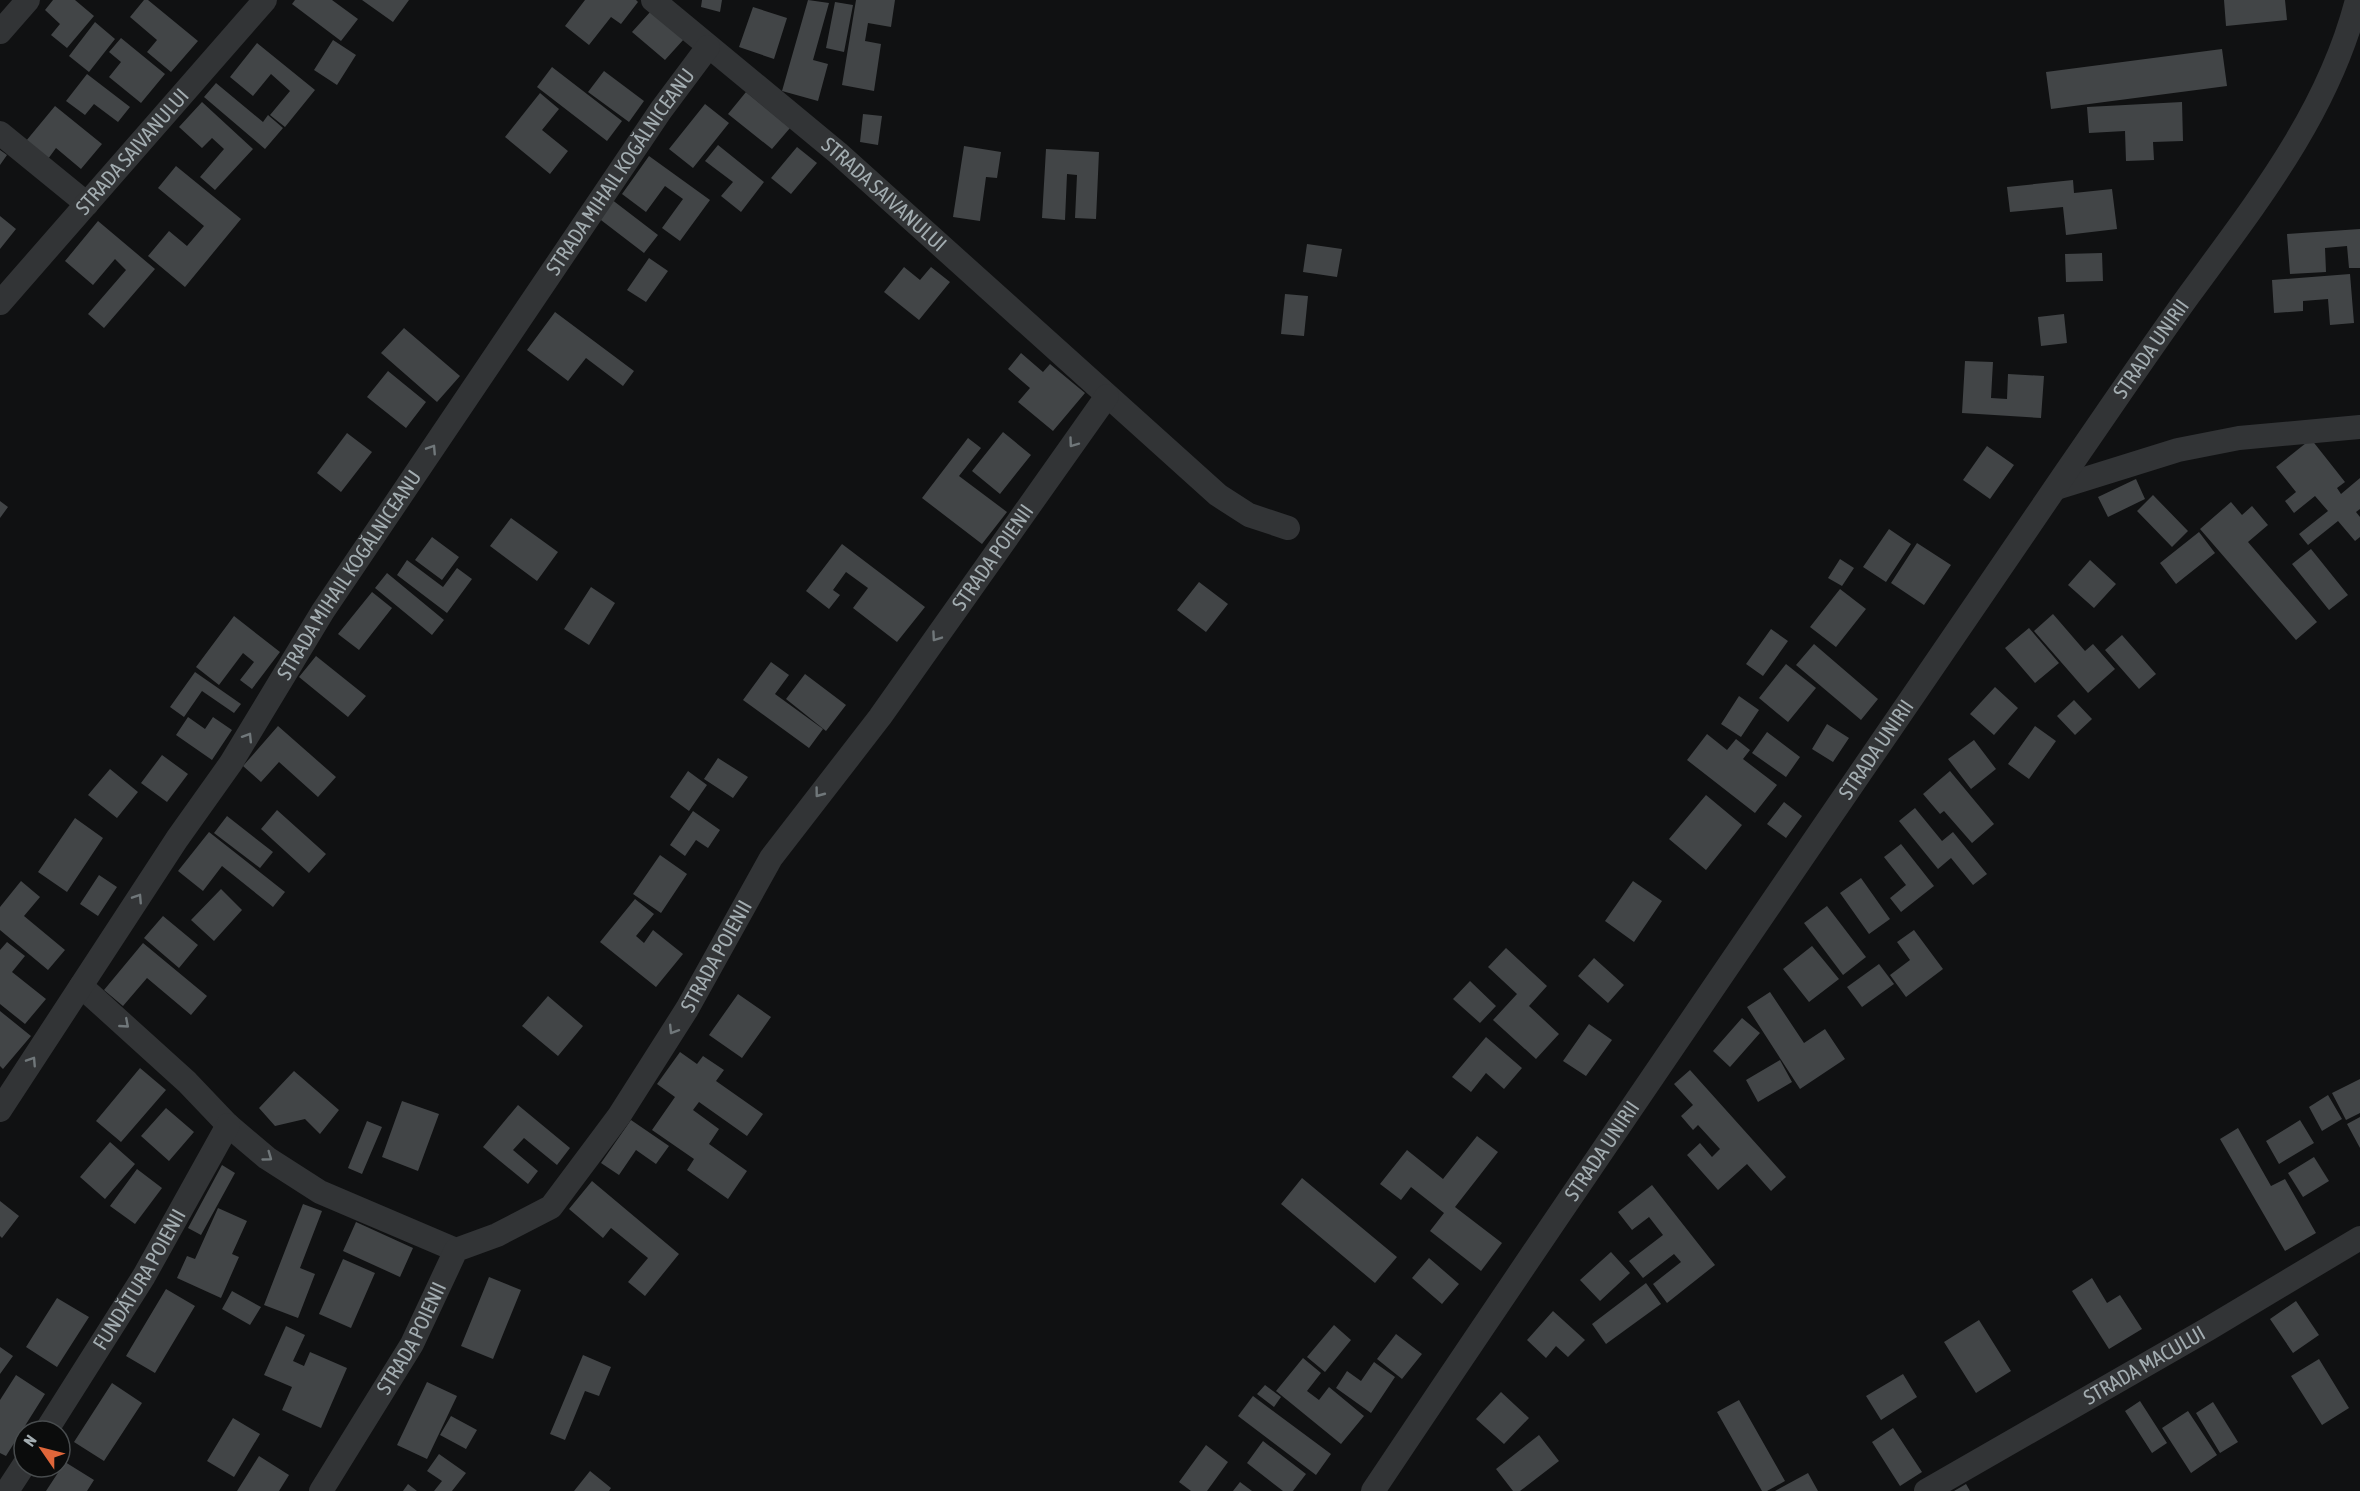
<svg xmlns="http://www.w3.org/2000/svg" width="2360" height="1491" viewBox="0 0 2360 1491" font-family="'Asap Condensed',sans-serif">
<style>
.building{fill:#424547}
.lines{fill:none;stroke-linecap:round;stroke-linejoin:round}
.street{stroke:#323436;stroke-width:24}
.oneway{stroke:#70777a}
.labels{text-anchor:middle;stroke-width:4.5;stroke-linejoin:round;paint-order:stroke}
.street-label{font-size:21px;fill:#a3adb1;stroke:#0b0c0c}
</style>
<rect width="100%" height="100%" fill="#101112"/>
<path class="building" d="M 53,0 L 75,0 L 94,16 L 67,48 L 51,35 L 60,24 L 45,10 Z
M 144,0 L 148,0 L 198,41 L 171,72 L 147,52 L 157,40 L 130,17 Z
M 295,0 L 332,0 L 358,19 L 341,41 L 292,4 Z
M 362,0 L 409,0 L 393,22 Z
M 585,0 L 636,0 L 638,2 L 621,24 L 611,17 L 589,45 L 565,26 Z
M 702,0 L 722,0 L 720,12 L 701,7 Z
M 808,0 L 829,3 L 813,60 L 828,64 L 818,101 L 782,91 Z
M 856,0 L 895,0 L 891,27 L 868,23 L 865,41 L 881,44 L 874,91 L 842,85 Z
M 2224,0 L 2285,0 L 2287,20 L 2226,26 Z
M 835,2 L 853,5 L 844,52 L 826,48 Z
M 753,7 L 787,18 L 774,59 L 739,47 Z
M 651,11 L 684,39 L 665,60 L 632,32 Z
M 95,22 L 115,39 L 89,72 L 69,56 Z
M 121,38 L 165,74 L 141,103 L 109,77 L 121,62 L 109,52 Z
M 333,40 L 356,55 L 337,85 L 314,70 Z
M 257,43 L 315,90 L 285,127 L 270,115 L 290,91 L 271,74 L 253,96 L 230,77 Z
M 2222,49 L 2227,86 L 2051,109 L 2046,72 Z
M 552,67 L 622,121 L 607,141 L 537,87 Z
M 604,71 L 644,101 L 629,122 L 588,92 Z
M 87,74 L 130,107 L 118,122 L 94,104 L 85,115 L 66,101 Z
M 216,83 L 263,122 L 268,115 L 283,128 L 265,149 L 204,97 Z
M 746,92 L 790,128 L 772,149 L 728,114 Z
M 540,93 L 559,109 L 542,130 L 568,151 L 550,174 L 505,137 Z
M 202,102 L 253,149 L 215,190 L 200,177 L 224,149 L 212,138 L 202,148 L 179,127 Z
M 2182,102 L 2183,141 L 2153,142 L 2154,160 L 2126,161 L 2125,131 L 2089,133 L 2087,107 Z
M 705,104 L 729,123 L 693,168 L 669,149 Z
M 55,106 L 102,144 L 81,169 L 56,148 L 48,159 L 26,141 Z
M 863,114 L 882,116 L 878,145 L 860,142 Z
M 718,145 L 764,182 L 741,212 L 721,196 L 733,182 L 705,161 Z
M 964,146 L 1001,152 L 997,178 L 986,177 L 980,221 L 953,217 Z
M 797,147 L 817,163 L 791,194 L 771,178 Z
M 1046,149 L 1099,152 L 1096,219 L 1075,218 L 1077,175 L 1067,174 L 1065,220 L 1042,218 Z
M 0,150 L 7,155 L 0,165 Z
M 649,156 L 710,200 L 680,241 L 662,228 L 683,199 L 665,186 L 646,212 L 622,194 Z
M 176,166 L 241,219 L 185,287 L 148,256 L 169,231 L 187,246 L 204,226 L 158,188 Z
M 2073,180 L 2074,193 L 2112,189 L 2117,229 L 2066,235 L 2063,207 L 2010,212 L 2007,187 Z
M 611,199 L 658,235 L 644,253 L 597,217 Z
M 0,216 L 16,229 L 0,249 Z
M 98,221 L 155,269 L 104,328 L 88,314 L 126,270 L 115,259 L 93,285 L 65,261 Z
M 2360,229 L 2360,268 L 2349,268 L 2347,246 L 2325,248 L 2326,272 L 2290,274 L 2287,234 Z
M 1307,244 L 1342,249 L 1337,277 L 1303,272 Z
M 2102,253 L 2103,281 L 2066,282 L 2065,254 Z
M 649,258 L 668,271 L 646,302 L 627,290 Z
M 904,267 L 920,280 L 931,267 L 950,282 L 919,320 L 884,292 Z
M 2350,274 L 2354,323 L 2330,325 L 2328,299 L 2303,301 L 2303,311 L 2274,313 L 2272,280 Z
M 1285,294 L 1308,296 L 1304,336 L 1281,334 Z
M 555,312 L 634,371 L 623,386 L 586,358 L 568,381 L 527,350 Z
M 2064,314 L 2067,343 L 2041,346 L 2038,317 Z
M 404,328 L 460,376 L 437,402 L 381,353 Z
M 1021,353 L 1043,372 L 1050,364 L 1085,393 L 1053,431 L 1018,402 L 1030,388 L 1008,369 Z
M 1965,361 L 1993,362 L 1991,398 L 2007,399 L 2008,374 L 2044,376 L 2041,418 L 1962,413 Z
M 388,371 L 426,402 L 406,428 L 367,397 Z
M 1003,432 L 1031,455 L 1000,494 L 972,471 Z
M 347,433 L 372,452 L 341,492 L 317,473 Z
M 968,438 L 981,448 L 959,476 L 1007,512 L 982,544 L 922,498 Z
M 2311,439 L 2345,482 L 2337,488 L 2341,494 L 2360,478 L 2360,509 L 2356,512 L 2360,517 L 2360,537 L 2355,541 L 2338,521 L 2308,545 L 2299,534 L 2328,511 L 2315,496 L 2294,513 L 2285,501 L 2296,492 L 2276,467 Z
M 1987,446 L 2014,465 L 1990,499 L 1963,480 Z
M 2136,479 L 2145,499 L 2108,517 L 2098,497 Z
M 2153,495 L 2188,531 L 2172,547 L 2137,511 Z
M 0,501 L 8,507 L 0,518 Z
M 2231,502 L 2242,515 L 2252,506 L 2268,525 L 2248,542 L 2317,622 L 2296,640 L 2200,529 Z
M 511,518 L 558,552 L 537,581 L 490,546 Z
M 1889,529 L 1911,544 L 1886,582 L 1863,567 Z
M 2199,532 L 2215,553 L 2176,584 L 2160,563 Z
M 432,537 L 459,557 L 442,580 L 415,560 Z
M 1917,543 L 1951,565 L 1924,605 L 1891,583 Z
M 842,544 L 925,607 L 897,642 L 853,608 L 868,588 L 846,572 L 833,590 L 840,595 L 829,609 L 806,591 Z
M 2311,549 L 2348,595 L 2329,610 L 2292,564 Z
M 1840,559 L 1854,568 L 1842,586 L 1828,578 Z
M 407,560 L 443,587 L 457,568 L 472,579 L 447,613 L 397,575 Z
M 2090,560 L 2116,584 L 2094,608 L 2068,585 Z
M 387,573 L 444,620 L 432,635 L 375,588 Z
M 1199,582 L 1228,604 L 1206,632 L 1177,610 Z
M 591,587 L 615,603 L 589,645 L 564,629 Z
M 1840,589 L 1866,609 L 1836,647 L 1810,627 Z
M 372,592 L 392,608 L 359,650 L 338,634 Z
M 2053,614 L 2085,651 L 2093,644 L 2115,669 L 2088,693 L 2034,631 Z
M 234,616 L 280,652 L 252,689 L 240,680 L 254,662 L 243,653 L 219,685 L 196,667 Z
M 2029,628 L 2059,663 L 2035,683 L 2005,648 Z
M 1771,629 L 1788,641 L 1763,676 L 1746,664 Z
M 2122,635 L 2156,674 L 2139,689 L 2105,650 Z
M 1814,644 L 1878,699 L 1861,720 L 1796,665 Z
M 316,656 L 366,696 L 348,717 L 299,677 Z
M 771,662 L 789,675 L 775,694 L 823,729 L 809,748 L 743,700 Z
M 1786,664 L 1816,688 L 1788,722 L 1759,698 Z
M 195,672 L 241,704 L 234,713 L 202,691 L 184,717 L 170,707 Z
M 805,674 L 846,705 L 826,731 L 786,699 Z
M 1995,687 L 2018,708 L 1994,735 L 1970,714 Z
M 1739,696 L 1759,710 L 1741,737 L 1721,724 Z
M 2074,700 L 2092,719 L 2075,735 L 2057,716 Z
M 188,717 L 205,729 L 213,717 L 232,730 L 212,760 L 176,735 Z
M 1827,724 L 1849,738 L 1833,762 L 1812,749 Z
M 278,726 L 336,777 L 318,797 L 279,762 L 261,782 L 243,766 Z
M 2035,726 L 2056,741 L 2029,779 L 2008,764 Z
M 1767,732 L 1800,757 L 1786,777 L 1752,753 Z
M 1707,734 L 1727,750 L 1736,739 L 1750,750 L 1743,759 L 1777,785 L 1755,813 L 1687,760 Z
M 1974,740 L 1996,769 L 1971,789 L 1948,759 Z
M 162,755 L 188,774 L 167,802 L 141,783 Z
M 718,758 L 748,777 L 733,798 L 704,779 Z
M 110,769 L 138,792 L 117,818 L 88,795 Z
M 688,771 L 707,785 L 689,811 L 670,797 Z
M 1950,771 L 1994,824 L 1972,843 L 1944,811 L 1940,814 L 1923,794 Z
M 1706,795 L 1742,825 L 1706,870 L 1669,839 Z
M 1784,802 L 1802,816 L 1786,838 L 1767,824 Z
M 1915,808 L 1942,841 L 1953,832 L 1987,874 L 1973,885 L 1951,858 L 1938,869 L 1899,821 Z
M 277,810 L 326,854 L 309,873 L 261,829 Z
M 693,811 L 720,830 L 708,848 L 696,840 L 685,856 L 670,845 Z
M 227,816 L 273,852 L 260,868 L 214,833 Z
M 75,818 L 103,838 L 67,892 L 38,872 Z
M 209,832 L 285,892 L 273,907 L 222,866 L 203,891 L 178,871 Z
M 1901,844 L 1934,886 L 1901,912 L 1890,898 L 1906,885 L 1884,857 Z
M 660,855 L 687,874 L 661,913 L 633,894 Z
M 99,875 L 117,887 L 98,916 L 80,904 Z
M 1861,878 L 1890,919 L 1869,934 L 1840,893 Z
M 21,881 L 40,897 L 24,916 L 65,950 L 48,970 L 0,930 L 0,907 Z
M 1633,881 L 1662,901 L 1634,942 L 1605,921 Z
M 221,889 L 242,910 L 214,941 L 191,920 Z
M 635,899 L 654,914 L 636,936 L 644,943 L 653,930 L 683,954 L 656,987 L 600,942 Z
M 1827,906 L 1866,957 L 1843,975 L 1804,923 Z
M 163,916 L 198,945 L 179,968 L 144,938 Z
M 1914,930 L 1943,969 L 1906,997 L 1890,975 L 1910,960 L 1897,942 Z
M 7,942 L 25,956 L 12,972 L 46,999 L 25,1024 L 0,1004 L 0,950 Z
M 143,943 L 207,996 L 191,1015 L 147,978 L 123,1006 L 104,990 Z
M 1812,946 L 1839,979 L 1809,1002 L 1783,969 Z
M 1506,948 L 1547,986 L 1529,1006 L 1559,1034 L 1536,1059 L 1493,1020 L 1517,994 L 1488,967 Z
M 1594,958 L 1624,985 L 1608,1003 L 1578,976 Z
M 1879,964 L 1894,984 L 1862,1007 L 1847,987 Z
M 1470,981 L 1496,1006 L 1480,1023 L 1453,999 Z
M 1770,992 L 1804,1043 L 1825,1029 L 1845,1059 L 1800,1089 L 1747,1007 Z
M 738,994 L 771,1017 L 742,1058 L 709,1035 Z
M 548,996 L 583,1026 L 558,1056 L 522,1026 Z
M 0,1011 L 31,1036 L 3,1069 L 0,1066 Z
M 1742,1018 L 1760,1033 L 1730,1067 L 1713,1051 Z
M 1589,1024 L 1612,1040 L 1586,1076 L 1563,1061 Z
M 1486,1037 L 1522,1068 L 1504,1089 L 1486,1073 L 1471,1092 L 1452,1077 Z
M 680,1052 L 697,1064 L 703,1056 L 724,1070 L 716,1081 L 763,1114 L 747,1136 L 699,1102 L 693,1110 L 719,1129 L 709,1144 L 747,1171 L 728,1199 L 687,1170 L 694,1159 L 652,1130 L 675,1097 L 657,1084 Z
M 1780,1060 L 1792,1082 L 1758,1102 L 1746,1080 Z
M 140,1068 L 166,1090 L 121,1142 L 96,1121 Z
M 1690,1070 L 1786,1177 L 1771,1191 L 1747,1164 L 1718,1190 L 1687,1155 L 1700,1143 L 1712,1157 L 1720,1149 L 1698,1125 L 1693,1130 L 1681,1116 L 1693,1105 L 1674,1084 Z
M 294,1071 L 339,1110 L 320,1134 L 305,1119 L 275,1126 L 259,1108 Z
M 2360,1079 L 2360,1113 L 2346,1120 L 2332,1093 Z
M 2328,1095 L 2342,1119 L 2322,1131 L 2309,1107 Z
M 402,1101 L 439,1114 L 418,1171 L 382,1157 Z
M 518,1105 L 570,1148 L 557,1165 L 524,1138 L 513,1150 L 538,1171 L 528,1184 L 483,1147 Z
M 166,1108 L 194,1132 L 169,1161 L 141,1136 Z
M 2360,1117 L 2360,1148 L 2347,1124 Z
M 631,1120 L 669,1146 L 656,1164 L 636,1150 L 619,1175 L 601,1163 Z
M 2300,1120 L 2314,1143 L 2279,1164 L 2266,1141 Z
M 367,1121 L 382,1127 L 362,1174 L 348,1168 Z
M 2238,1128 L 2271,1186 L 2285,1179 L 2316,1233 L 2285,1251 L 2220,1139 Z
M 1477,1136 L 1498,1152 L 1455,1207 L 1502,1243 L 1481,1271 L 1430,1231 L 1444,1213 L 1411,1187 L 1401,1200 L 1380,1184 L 1407,1150 L 1443,1179 Z
M 110,1142 L 135,1164 L 105,1199 L 80,1177 Z
M 2314,1157 L 2329,1181 L 2303,1197 L 2288,1173 Z
M 222,1165 L 235,1173 L 201,1235 L 188,1228 Z
M 137,1169 L 162,1188 L 135,1224 L 110,1206 Z
M 1302,1178 L 1397,1257 L 1375,1283 L 1281,1204 Z
M 592,1181 L 679,1254 L 645,1296 L 628,1282 L 648,1258 L 611,1228 L 603,1238 L 569,1209 Z
M 1652,1185 L 1715,1265 L 1667,1303 L 1653,1284 L 1681,1262 L 1674,1254 L 1643,1278 L 1629,1261 L 1663,1235 L 1649,1217 L 1632,1230 L 1618,1212 Z
M 0,1201 L 19,1216 L 2,1238 L 0,1236 Z
M 303,1204 L 322,1211 L 300,1268 L 315,1274 L 298,1318 L 264,1305 Z
M 218,1208 L 247,1221 L 232,1254 L 239,1257 L 221,1298 L 177,1278 L 187,1256 L 195,1259 Z
M 356,1222 L 413,1248 L 400,1277 L 343,1251 Z
M 1611,1252 L 1630,1273 L 1600,1301 L 1580,1280 Z
M 1429,1258 L 1459,1284 L 1442,1304 L 1412,1278 Z
M 343,1259 L 375,1273 L 351,1328 L 319,1314 Z
M 489,1277 L 521,1290 L 493,1359 L 461,1346 Z
M 2092,1278 L 2107,1303 L 2120,1295 L 2142,1329 L 2109,1349 L 2072,1291 Z
M 1646,1283 L 1661,1304 L 1606,1344 L 1592,1324 Z
M 166,1289 L 195,1306 L 155,1373 L 126,1356 Z
M 232,1291 L 261,1307 L 250,1325 L 222,1309 Z
M 57,1298 L 89,1317 L 57,1367 L 26,1347 Z
M 2296,1301 L 2319,1335 L 2293,1353 L 2270,1319 Z
M 1553,1311 L 1585,1340 L 1568,1357 L 1556,1346 L 1546,1358 L 1527,1340 Z
M 1979,1320 L 2011,1371 L 1976,1393 L 1944,1342 Z
M 1334,1325 L 1351,1340 L 1325,1372 L 1307,1357 Z
M 286,1326 L 305,1335 L 293,1361 L 304,1366 L 310,1352 L 347,1368 L 321,1428 L 282,1410 L 292,1387 L 264,1375 Z
M 1396,1334 L 1422,1354 L 1402,1379 L 1377,1359 Z
M 0,1347 L 13,1356 L 0,1374 Z
M 583,1355 L 611,1367 L 599,1396 L 585,1391 L 565,1440 L 550,1434 Z
M 1303,1358 L 1321,1373 L 1307,1391 L 1319,1400 L 1329,1387 L 1364,1416 L 1341,1444 L 1276,1391 Z
M 2319,1359 L 2349,1408 L 2322,1425 L 2291,1376 Z
M 1374,1362 L 1395,1377 L 1371,1413 L 1336,1388 L 1347,1371 L 1361,1381 Z
M 1903,1374 L 1917,1397 L 1881,1420 L 1866,1396 Z
M 16,1375 L 45,1394 L 6,1456 L 0,1453 L 0,1400 Z
M 427,1382 L 457,1396 L 427,1459 L 397,1445 Z
M 112,1383 L 142,1403 L 104,1461 L 74,1442 Z
M 1265,1385 L 1281,1397 L 1274,1407 L 1257,1394 Z
M 1501,1392 L 1529,1418 L 1504,1444 L 1476,1419 Z
M 1253,1396 L 1331,1454 L 1316,1475 L 1238,1416 Z
M 1739,1400 L 1785,1481 L 1767,1491 L 1762,1491 L 1717,1412 Z
M 2140,1401 L 2167,1443 L 2152,1453 L 2125,1411 Z
M 2213,1402 L 2238,1442 L 2220,1453 L 2196,1413 Z
M 2188,1411 L 2217,1455 L 2191,1473 L 2162,1428 Z
M 451,1416 L 477,1430 L 466,1449 L 440,1435 Z
M 233,1418 L 260,1434 L 234,1477 L 207,1461 Z
M 1893,1428 L 1922,1472 L 1900,1486 L 1872,1442 Z
M 1539,1435 L 1559,1461 L 1520,1491 L 1513,1491 L 1496,1469 Z
M 1263,1441 L 1306,1474 L 1293,1491 L 1283,1491 L 1247,1463 Z
M 1206,1445 L 1228,1462 L 1207,1491 L 1191,1491 L 1179,1482 Z
M 439,1454 L 466,1473 L 452,1491 L 434,1491 L 442,1481 L 427,1471 Z
M 259,1456 L 289,1475 L 279,1491 L 237,1491 Z
M 65,1462 L 94,1480 L 87,1491 L 46,1491 Z
M 590,1471 L 611,1488 L 609,1491 L 574,1491 Z
M 1808,1473 L 1818,1491 L 1775,1491 Z
M 1240,1482 L 1252,1491 L 1233,1491 Z
M 408,1484 L 417,1491 L 403,1491 Z
M 1966,1484 L 1970,1491 L 1954,1491 Z"/>
<g class="lines">
<g class="street">
<path id="s1" d="M 653,0 L 838,153 L 1218,495 L 1249,515 L 1288,528"/>
<path d="M 0,32 L 28,0"/>
<path d="M 0,133 L 87,204"/>
<path id="s2" d="M 0,303 L 265,0"/>
<path d="M 2056,488 L 2178,450 L 2239,438 L 2360,427"/>
<path d="M 81,986 L 187,1082 L 228,1125 L 267,1158 L 320,1192 L 456,1250"/>
<path id="s3" d="M 0,1110 L 177,839 L 231,763 L 323,611 L 661,110 L 708,47"/>
<path id="s4" d="M 46,1431 L 144,1276 L 228,1125"/>
<path d="M 7,1491 L 24,1465"/>
<path id="s5" d="M 321,1491 L 412,1344 L 456,1250 L 497,1235 L 551,1207 L 619,1116 L 687,1009 L 771,858 L 880,717 L 1107,396"/>
<path id="s6" d="M 1373,1491 C 1601,1149 1835,811 2066,472 C 2107,413 2147,353 2189,295 C 2257,202 2328,113 2357,0"/>
<path id="s7" d="M 1926,1491 L 2208,1329 L 2360,1238"/>
</g>
</g>
<defs><path id="oneway-chevron" d="M-2-3.5L2.5 0L-2 3.5" fill="none" stroke-width="1.6" stroke-linecap="round" stroke-linejoin="round" transform="scale(1.5)"/></defs>
<g class="oneway">
<use href="#oneway-chevron" transform="translate(1073 443) rotate(126)"/>
<use href="#oneway-chevron" transform="translate(432 449) rotate(-57)"/>
<use href="#oneway-chevron" transform="translate(936 637) rotate(125)"/>
<use href="#oneway-chevron" transform="translate(248 737) rotate(-58)"/>
<use href="#oneway-chevron" transform="translate(819 793) rotate(127)"/>
<use href="#oneway-chevron" transform="translate(138 898) rotate(-57)"/>
<use href="#oneway-chevron" transform="translate(125 1024) rotate(41)"/>
<use href="#oneway-chevron" transform="translate(673 1030) rotate(122)"/>
<use href="#oneway-chevron" transform="translate(32 1061) rotate(-57)"/>
<use href="#oneway-chevron" transform="translate(268 1157) rotate(36)"/>
</g>
<g class="labels">
<g class="street-label">
<text dy="7" stroke="none"><textPath href="#s2" startOffset="201">STRADA SAIVANULUI</textPath></text>
<text dy="7" stroke="none"><textPath href="#s3" startOffset="1125">STRADA MIHAIL KOGĂLNICEANU</textPath></text>
<text dy="7" stroke="none"><textPath href="#s1" startOffset="302">STRADA SAIVANULUI</textPath></text>
<text dy="7" stroke="none"><textPath href="#s6" startOffset="1382">STRADA UNIRII</textPath></text>
<text dy="7" stroke="none"><textPath href="#s5" startOffset="1168">STRADA POIENII</textPath></text>
<text dy="7" stroke="none"><textPath href="#s3" startOffset="639">STRADA MIHAIL KOGĂLNICEANU</textPath></text>
<text dy="7" stroke="none"><textPath href="#s6" startOffset="896">STRADA UNIRII</textPath></text>
<text dy="7" stroke="none"><textPath href="#s5" startOffset="682">STRADA POIENII</textPath></text>
<text dy="7" stroke="none"><textPath href="#s6" startOffset="410">STRADA UNIRII</textPath></text>
<text dy="7" stroke="none"><textPath href="#s4" startOffset="178">FUNDĂTURA POIENII</textPath></text>
<text dy="7" stroke="none"><textPath href="#s5" startOffset="178">STRADA POIENII</textPath></text>
<text dy="7" stroke="none"><textPath href="#s7" startOffset="252">STRADA MACULUI</textPath></text>
</g>
</g>
<g transform="translate(42 1449) rotate(305)"><circle r="28" fill="#0b0c0c" stroke="#484c4e" stroke-width="1.5"/>
<path d="M0-4.5L10 22L0 15L-10 22Z" fill="#df663a"/>
<text y="-9" font-size="16" font-weight="bold" text-anchor="middle" fill="#a3adb1">N</text>
</g>
</svg>
